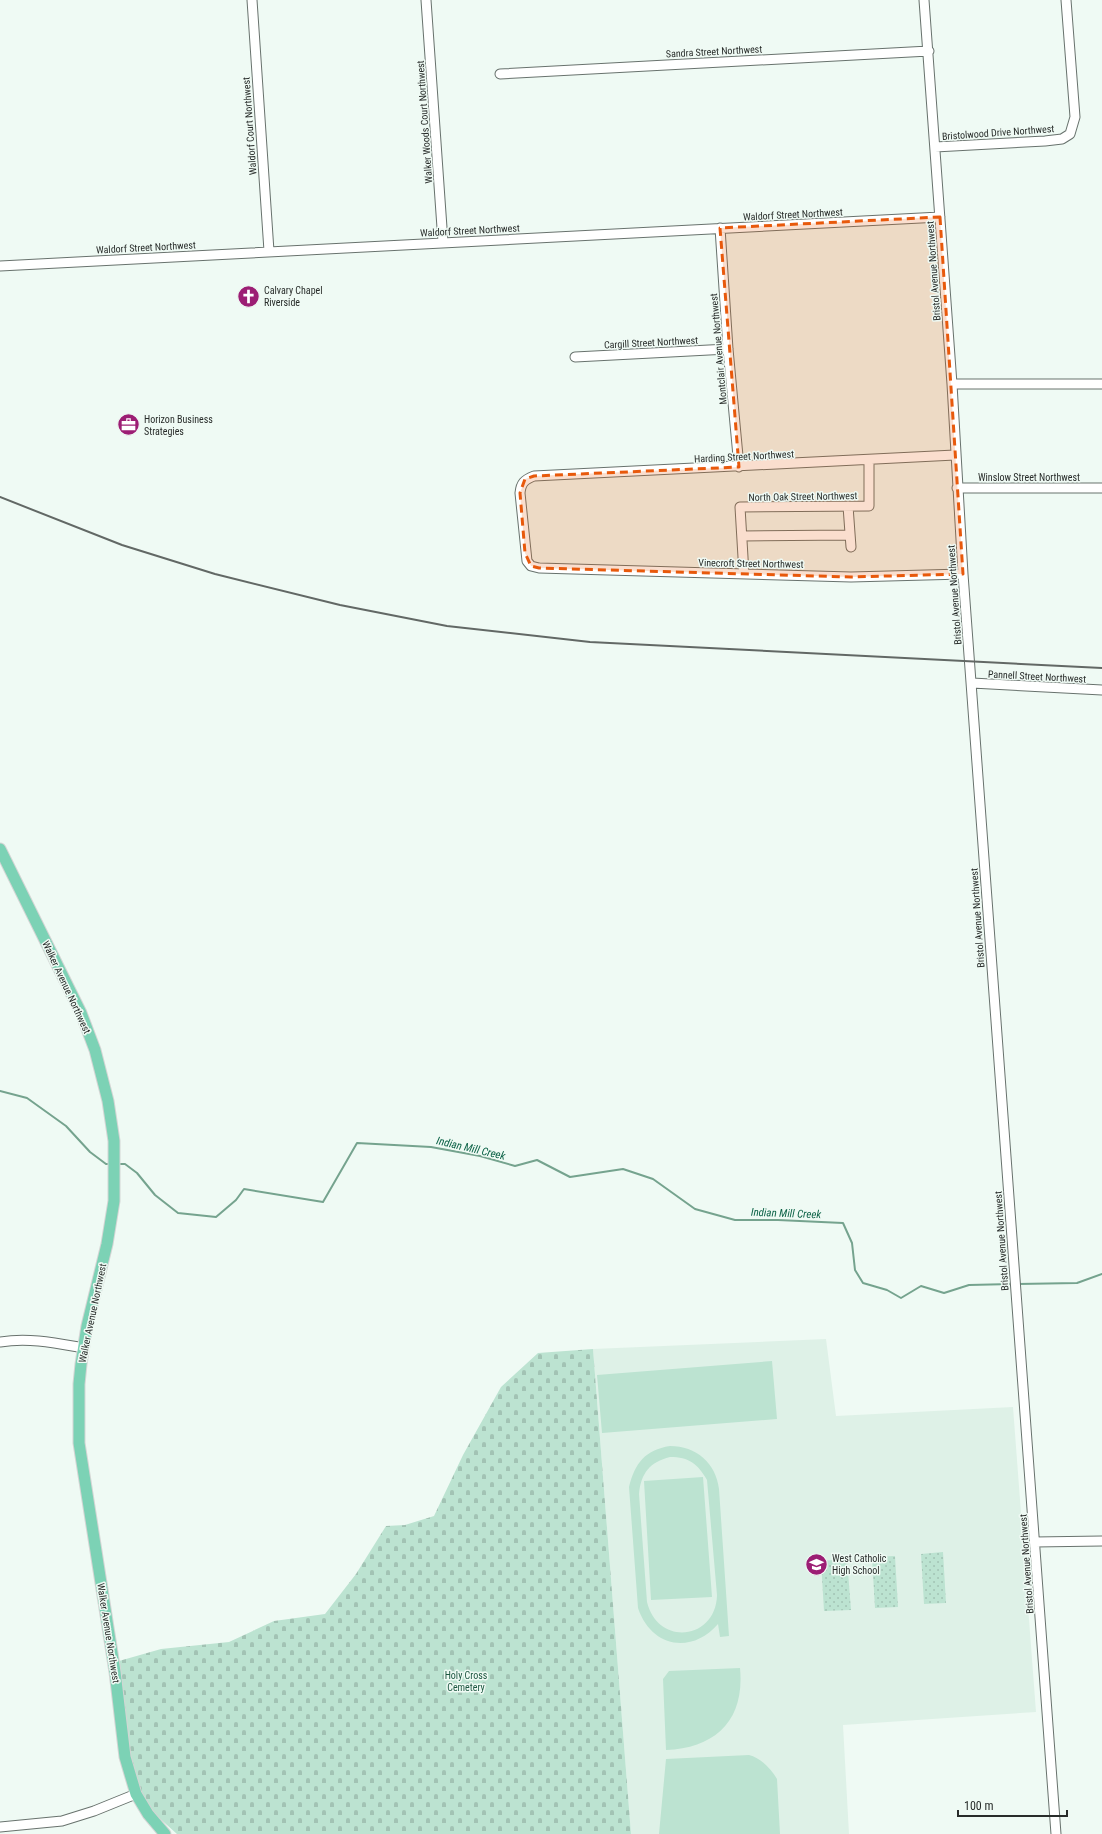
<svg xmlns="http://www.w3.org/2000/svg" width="1102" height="1834" viewBox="0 0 1102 1834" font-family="'Roboto Condensed',sans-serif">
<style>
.built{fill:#def1e7}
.grass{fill:url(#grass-dots)}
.cemetery{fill:url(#cemetery-stones)}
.green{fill:#bce3d1;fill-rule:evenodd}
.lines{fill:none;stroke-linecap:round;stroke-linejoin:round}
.stream{stroke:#75a38e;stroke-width:2}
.minor-casing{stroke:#68726d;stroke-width:11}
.major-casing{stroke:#d4d5d4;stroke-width:13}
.minor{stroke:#fff;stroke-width:9}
.major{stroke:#7cd2b5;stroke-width:11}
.rail{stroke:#626865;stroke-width:2}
.marked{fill:#e8590c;fill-opacity:0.2;stroke:#e8590c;stroke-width:3;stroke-dasharray:8 5;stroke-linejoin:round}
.labels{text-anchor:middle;stroke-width:3;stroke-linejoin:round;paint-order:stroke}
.street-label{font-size:10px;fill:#282c2a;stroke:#effaf4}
.poi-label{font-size:10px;fill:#282c2a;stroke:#effaf4;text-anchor:start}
.park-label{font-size:10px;fill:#1d5741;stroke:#effaf4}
.water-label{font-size:11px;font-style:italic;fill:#0a6145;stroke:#effaf4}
</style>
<defs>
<pattern id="grass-dots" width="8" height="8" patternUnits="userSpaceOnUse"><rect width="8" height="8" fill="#bce3d1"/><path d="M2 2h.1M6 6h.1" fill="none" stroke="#a2c3b4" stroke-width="1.8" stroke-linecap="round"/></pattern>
<pattern id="cemetery-stones" width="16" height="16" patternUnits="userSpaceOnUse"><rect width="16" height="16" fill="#bce3d1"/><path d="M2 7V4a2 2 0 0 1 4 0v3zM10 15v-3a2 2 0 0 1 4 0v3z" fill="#a2c3b4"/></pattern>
</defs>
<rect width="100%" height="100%" fill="#effaf4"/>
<path class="built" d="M 826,1339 L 836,1416 L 1013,1407 L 1036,1712 L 843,1725 L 849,1834 L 631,1834 L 593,1349 Z"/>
<path class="grass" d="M 943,1552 L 946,1603 L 924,1604 L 921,1554 Z
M 895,1556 L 898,1607 L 875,1608 L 872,1557 Z
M 847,1559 L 851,1610 L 824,1611 L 821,1561 Z"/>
<path class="cemetery" d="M 593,1349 L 631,1834 L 177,1834 L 157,1816 L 143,1797 L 135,1776 L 126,1732 L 119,1661 L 161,1649 L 229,1642 L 274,1621 L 325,1614 L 356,1574 L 386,1526 L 405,1525 L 434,1516 L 463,1455 L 501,1387 L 538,1353 Z"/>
<path class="green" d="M 772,1361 L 777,1419 L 602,1433 L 597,1375 Z
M 670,1446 C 696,1446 716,1463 719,1489 L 729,1636 L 720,1637 L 718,1624 C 691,1655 651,1647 638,1608 L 629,1487 C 635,1463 645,1450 670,1446 ZM 670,1457 C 689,1457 698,1464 707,1480 L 717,1595 C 716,1640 658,1647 647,1602 L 639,1494 C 641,1473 650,1462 670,1457 Z
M 703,1477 L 712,1597 L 651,1600 L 644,1481 Z
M 740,1668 C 745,1720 716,1748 666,1750 L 663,1679 L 669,1671 Z
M 749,1755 C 761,1758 771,1769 777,1779 L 780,1834 L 659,1834 L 666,1759 Z"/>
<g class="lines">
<path class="stream" d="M 0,1091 L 27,1098 L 66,1126 L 90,1152 L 106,1164 L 111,1164
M 117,1164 L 125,1164 L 137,1173 L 155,1195 L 178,1213 L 216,1217 L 236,1200 L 244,1189 L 323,1202 L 357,1143 L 431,1147 L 480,1156 L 515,1166 L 537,1160 L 570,1177 L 623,1169 L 653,1179 L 695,1209 L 735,1220 L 778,1220 L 843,1223 L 852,1243 L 855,1270 L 863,1283 L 887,1290 L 901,1298 L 921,1286 L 944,1293 L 969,1285 L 1012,1284
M 1018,1284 L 1077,1283 L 1102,1274"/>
<defs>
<path id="minor" d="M 252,0 L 269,251
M 426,0 L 443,242
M 924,0 L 952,384 L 963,574 L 1056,1834
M 500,74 L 929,51
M 935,147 L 1045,141 L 1062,139 L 1070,134 L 1075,117 L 1066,0
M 720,228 L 728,349 L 739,467
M 0,266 L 940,217
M 575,357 L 728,349
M 952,384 L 1102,384
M 955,455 L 534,476 C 524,480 521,483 520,493 L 527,561 L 531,566 L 539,568 L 851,577 L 963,574
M 957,488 L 1102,488
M 848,506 L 851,547
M 742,536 L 850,535
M 744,574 L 740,507 L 869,506 L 869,461
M 972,683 L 1102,690
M 0,1342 C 28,1337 56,1343 84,1348
M 1035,1542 L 1102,1541
M 0,1827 L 62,1821 L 94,1811 L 136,1794"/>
<path id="major" d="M 0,849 L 81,1013 L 95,1050 L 108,1101 L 114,1141 L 114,1201 L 107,1244 L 87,1326 L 81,1364 L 79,1384 L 79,1443 L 115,1672 L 125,1757 L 136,1794 L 148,1814 L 165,1834"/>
</defs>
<use href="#minor" class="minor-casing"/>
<use href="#major" class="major-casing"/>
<use href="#minor" class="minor"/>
<use href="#major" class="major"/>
<path class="rail" d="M 0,497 L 122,545 L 215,574 L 340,605 L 447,626 L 590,642 L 1102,668"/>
</g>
<path class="marked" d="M 940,217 L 963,574 L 851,577 L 539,568 L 531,566 L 525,553 L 520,493 L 525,479 L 534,476 L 739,467 L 720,228 Z"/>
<defs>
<symbol id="church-disc" viewBox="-11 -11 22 22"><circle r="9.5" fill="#9c1e74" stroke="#effaf4"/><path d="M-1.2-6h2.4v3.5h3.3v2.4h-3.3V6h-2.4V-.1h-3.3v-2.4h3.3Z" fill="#fff"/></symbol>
<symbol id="office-disc" viewBox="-11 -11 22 22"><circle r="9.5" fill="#9c1e74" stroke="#effaf4"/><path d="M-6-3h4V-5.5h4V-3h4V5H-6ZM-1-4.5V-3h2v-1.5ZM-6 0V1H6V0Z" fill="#fff"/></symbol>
<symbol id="school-disc" viewBox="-11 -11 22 22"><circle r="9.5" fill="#9c1e74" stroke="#effaf4"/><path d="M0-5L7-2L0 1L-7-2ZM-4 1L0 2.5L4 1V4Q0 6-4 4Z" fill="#fff"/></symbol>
</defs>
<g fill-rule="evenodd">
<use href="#church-disc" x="236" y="284" width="25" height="25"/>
<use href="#office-disc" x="116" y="412" width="25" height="25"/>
<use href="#school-disc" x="804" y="1552" width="25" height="25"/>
</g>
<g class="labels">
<g class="street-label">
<text transform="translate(714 51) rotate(-3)" y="4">Sandra Street Northwest</text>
<text transform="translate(424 122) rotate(-94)" y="4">Walker Woods Court Northwest</text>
<text transform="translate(249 126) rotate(-94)" y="4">Waldorf Court Northwest</text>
<text transform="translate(998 132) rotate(-4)" y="4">Bristolwood Drive Northwest</text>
<text transform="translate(793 214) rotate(-3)" y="4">Waldorf Street Northwest</text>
<text transform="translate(470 230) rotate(-3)" y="4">Waldorf Street Northwest</text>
<text transform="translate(146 247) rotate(-3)" y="4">Waldorf Street Northwest</text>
<text transform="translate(933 271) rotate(-94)" y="4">Bristol Avenue Northwest</text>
<text transform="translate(651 342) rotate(-3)" y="4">Cargill Street Northwest</text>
<text transform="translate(718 349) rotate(-95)" y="4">Montclair Avenue Northwest</text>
<text transform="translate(744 456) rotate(-3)" y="4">Harding Street Northwest</text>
<text x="1029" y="481">Winslow Street Northwest</text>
<text transform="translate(803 496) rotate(-1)" y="4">North Oak Street Northwest</text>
<text transform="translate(751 563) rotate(1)" y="4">Vinecroft Street Northwest</text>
<text transform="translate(954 595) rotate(-94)" y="4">Bristol Avenue Northwest</text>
<text transform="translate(1037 676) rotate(3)" y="4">Pannell Street Northwest</text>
<text transform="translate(977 918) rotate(-94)" y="4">Bristol Avenue Northwest</text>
<text transform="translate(67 987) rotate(65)" y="4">Walker Avenue Northwest</text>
<text transform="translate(1001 1241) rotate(-94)" y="4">Bristol Avenue Northwest</text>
<text transform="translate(92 1313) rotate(-78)" y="4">Walker Avenue Northwest</text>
<text transform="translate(1026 1564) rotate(-94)" y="4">Bristol Avenue Northwest</text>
<text transform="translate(109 1633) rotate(81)" y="4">Walker Avenue Northwest</text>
</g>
<g class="poi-label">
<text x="264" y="294">Calvary Chapel<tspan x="264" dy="12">Riverside</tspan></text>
<text x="144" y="423">Horizon Business<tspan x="144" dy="12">Strategies</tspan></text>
<text x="832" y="1562">West Catholic<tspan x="832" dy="12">High School</tspan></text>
</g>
<g class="park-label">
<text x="466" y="1679">Holy Cross<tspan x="466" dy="12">Cemetery</tspan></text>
</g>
<g class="water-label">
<text transform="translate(471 1148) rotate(13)" y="4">Indian Mill Creek</text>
<text transform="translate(786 1213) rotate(2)" y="4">Indian Mill Creek</text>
</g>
</g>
<path d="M958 1810v6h109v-6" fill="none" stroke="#282c2a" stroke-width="2"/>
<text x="964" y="1810" font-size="12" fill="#282c2a" stroke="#effaf4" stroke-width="3" paint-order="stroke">100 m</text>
</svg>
